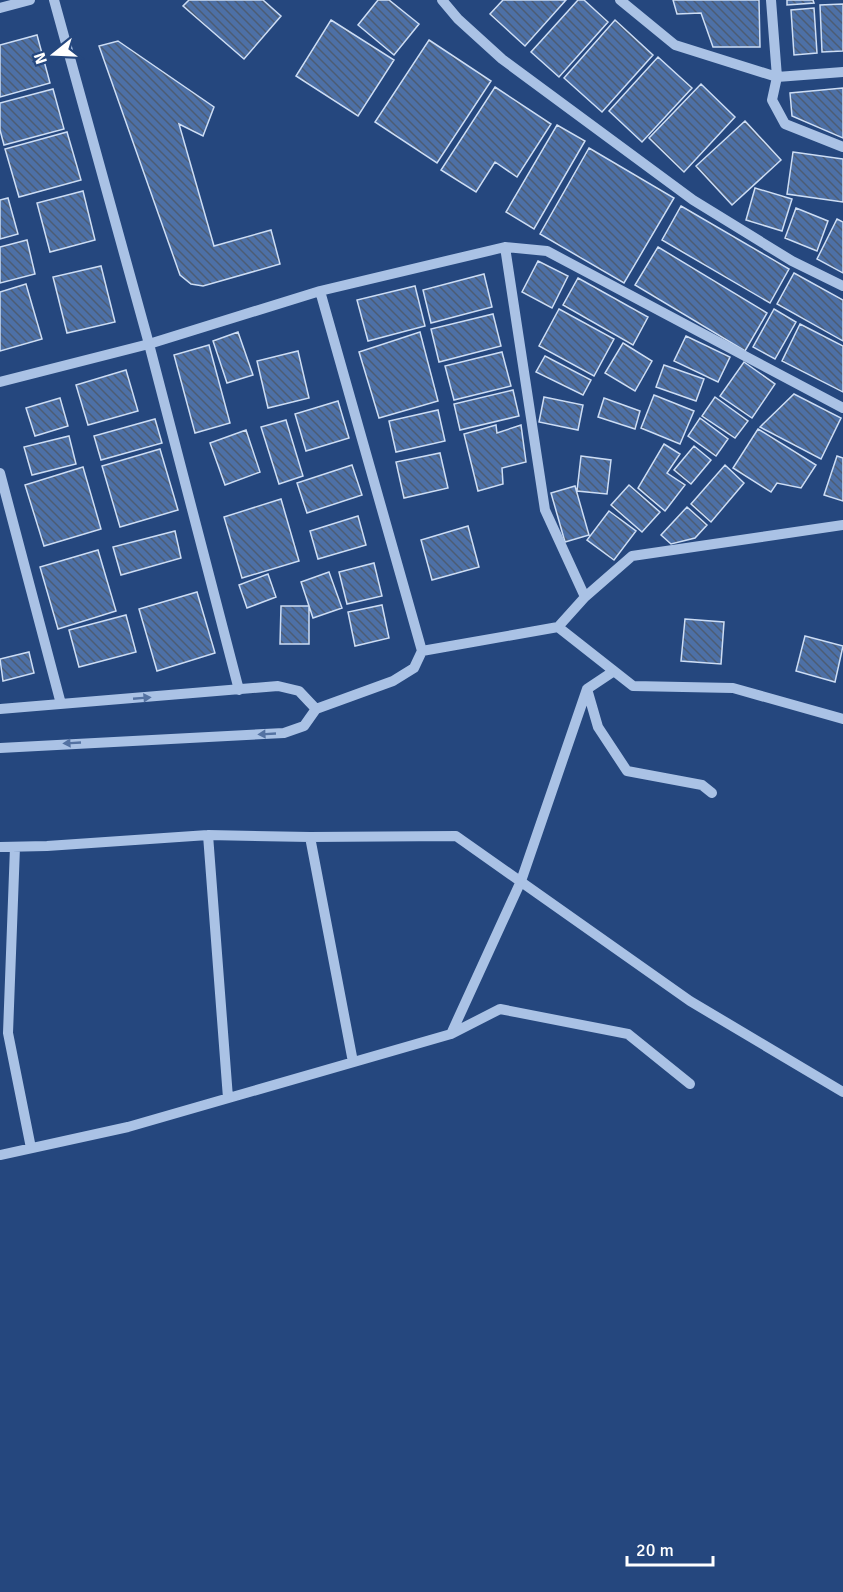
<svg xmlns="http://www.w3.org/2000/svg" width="843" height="1592" viewBox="0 0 843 1592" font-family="Signika,sans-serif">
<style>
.building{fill:url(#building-back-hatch);stroke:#cdddf4;stroke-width:1.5}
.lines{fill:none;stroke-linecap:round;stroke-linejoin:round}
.minor{stroke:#aac2e5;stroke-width:10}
.oneway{fill:#5472a2}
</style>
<defs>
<pattern id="building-back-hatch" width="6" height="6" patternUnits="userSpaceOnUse" patternTransform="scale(1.5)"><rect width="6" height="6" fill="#4d70a6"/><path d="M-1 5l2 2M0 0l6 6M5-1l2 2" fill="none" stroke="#4c5c74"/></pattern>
</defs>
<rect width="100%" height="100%" fill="#25477e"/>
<path class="building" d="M 189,0 L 263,0 L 281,16 L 244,59 L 183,6 Z
M 378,0 L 389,0 L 419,24 L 394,55 L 358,25 Z
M 503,0 L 566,0 L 525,46 L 490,14 Z
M 578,0 L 584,0 L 608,22 L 559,77 L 531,52 Z
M 673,0 L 759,0 L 760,47 L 713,47 L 701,13 L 677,14 Z
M 787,0 L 813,0 L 814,3 L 787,5 Z
M 843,4 L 843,51 L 822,52 L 820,5 Z
M 814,8 L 817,53 L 794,55 L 791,10 Z
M 331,20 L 394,60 L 358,116 L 296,76 Z
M 615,20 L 653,55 L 602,112 L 564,78 Z
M 37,35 L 50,83 L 0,97 L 0,45 Z
M 429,40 L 491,81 L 437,163 L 375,122 Z
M 118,41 L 214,107 L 203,136 L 179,124 L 214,246 L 271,230 L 280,264 L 203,286 L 191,284 L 180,275 L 99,46 Z
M 658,57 L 692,88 L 642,142 L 609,111 Z
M 701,84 L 735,117 L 684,172 L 649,138 Z
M 495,87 L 551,124 L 517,177 L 495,162 L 476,192 L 441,170 Z
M 843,88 L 843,138 L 792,116 L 790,93 Z
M 53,89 L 64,129 L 4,145 L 0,130 L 0,103 Z
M 745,121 L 781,160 L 732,205 L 696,166 Z
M 557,125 L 585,141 L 534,229 L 506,212 Z
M 67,132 L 81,180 L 19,197 L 5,149 Z
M 589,148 L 674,198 L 624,283 L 540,234 Z
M 793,152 L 843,159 L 843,202 L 787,194 Z
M 755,188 L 792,199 L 782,231 L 746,220 Z
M 83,191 L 95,240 L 50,252 L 37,203 Z
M 8,198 L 18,234 L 0,239 L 0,200 Z
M 681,206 L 789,269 L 770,303 L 662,240 Z
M 796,208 L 828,221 L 817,251 L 785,238 Z
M 837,219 L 843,222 L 843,273 L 817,259 Z
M 27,240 L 35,274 L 0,283 L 0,247 Z
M 658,247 L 767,313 L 745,351 L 635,285 Z
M 538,261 L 568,276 L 552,308 L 522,292 Z
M 101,266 L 115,322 L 67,333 L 53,277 Z
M 794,273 L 843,300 L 843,341 L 777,304 Z
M 484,274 L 492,307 L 431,323 L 423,290 Z
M 578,278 L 648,317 L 633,345 L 563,305 Z
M 26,284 L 42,339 L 0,351 L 0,292 Z
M 415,286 L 425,326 L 368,341 L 357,300 Z
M 559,309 L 614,339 L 594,376 L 539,346 Z
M 774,309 L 796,322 L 775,359 L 753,347 Z
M 493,314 L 501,346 L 439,362 L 431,329 Z
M 800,324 L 843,346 L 843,392 L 782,361 Z
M 238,332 L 253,375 L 227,383 L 213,341 Z
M 420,332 L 438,401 L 379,418 L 359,352 Z
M 686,336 L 730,357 L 718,382 L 674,361 Z
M 623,343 L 652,361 L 635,391 L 605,373 Z
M 209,345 L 230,423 L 195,433 L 174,355 Z
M 298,351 L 309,398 L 268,408 L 257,361 Z
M 502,352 L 511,386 L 454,400 L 445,366 Z
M 545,356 L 591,380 L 583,395 L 536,372 Z
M 744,362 L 775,384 L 752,418 L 720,396 Z
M 664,365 L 704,379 L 696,401 L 656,387 Z
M 126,370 L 138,411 L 88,425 L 76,385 Z
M 513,390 L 519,416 L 460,430 L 454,404 Z
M 794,394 L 841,418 L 821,459 L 760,427 Z
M 654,395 L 694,411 L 680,444 L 641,428 Z
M 544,397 L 583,405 L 578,430 L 539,422 Z
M 715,397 L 748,421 L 735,438 L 702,416 Z
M 60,398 L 68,426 L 35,436 L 26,408 Z
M 604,398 L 640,411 L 635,429 L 598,417 Z
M 338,401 L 349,438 L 306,451 L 295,414 Z
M 438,410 L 445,441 L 396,452 L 389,421 Z
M 700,418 L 728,439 L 716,456 L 688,436 Z
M 155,419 L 162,443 L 101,460 L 94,436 Z
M 286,420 L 303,476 L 279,484 L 261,427 Z
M 496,425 L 497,433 L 521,425 L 526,462 L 502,468 L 503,484 L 478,491 L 464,434 Z
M 758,429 L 816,465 L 801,488 L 777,483 L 771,492 L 733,468 Z
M 246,430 L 260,472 L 225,485 L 210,443 Z
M 69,436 L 76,464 L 32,475 L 24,447 Z
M 664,444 L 680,454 L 667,473 L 685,485 L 665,511 L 638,488 Z
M 694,446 L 711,460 L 691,484 L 674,470 Z
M 160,449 L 178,510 L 120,527 L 102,466 Z
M 440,453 L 448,488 L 404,498 L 396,462 Z
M 581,456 L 611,460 L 607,494 L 577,491 Z
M 837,456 L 843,458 L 843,501 L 824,495 Z
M 352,465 L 362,495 L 307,513 L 297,483 Z
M 725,465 L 744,483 L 711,522 L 691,504 Z
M 83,467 L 101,529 L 44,546 L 25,485 Z
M 629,485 L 660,512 L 642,532 L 611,505 Z
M 575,486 L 589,535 L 565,542 L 551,493 Z
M 281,499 L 299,561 L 242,578 L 224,517 Z
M 687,507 L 707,525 L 695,538 L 671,544 L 661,535 Z
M 609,511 L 636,531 L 614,560 L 587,540 Z
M 358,516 L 366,545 L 318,559 L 310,531 Z
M 468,526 L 479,567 L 432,580 L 421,540 Z
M 175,531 L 181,558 L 121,575 L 113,547 Z
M 98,550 L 116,611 L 58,629 L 40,567 Z
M 374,563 L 382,596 L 347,604 L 339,572 Z
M 329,572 L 342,608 L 313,618 L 301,582 Z
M 268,574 L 276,597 L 247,608 L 239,585 Z
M 197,592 L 215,653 L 157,671 L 139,609 Z
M 382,605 L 389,638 L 355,646 L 348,612 Z
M 281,606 L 309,606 L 309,644 L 280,644 Z
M 126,615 L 136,652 L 79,667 L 69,630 Z
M 685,619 L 724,622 L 721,664 L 681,661 Z
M 805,636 L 843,646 L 835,682 L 796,671 Z
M 29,652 L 34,673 L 3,681 L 0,659 Z"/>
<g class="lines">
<path class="minor" d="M 54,0 L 149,344 L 320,291 L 505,247 L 547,251 L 843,408
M 442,0 L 458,19 L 502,59 L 693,200 L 792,261 L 843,286
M 620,0 L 675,45 L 777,77 L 843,72
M 771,0 L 777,77 L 772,100 L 785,124 L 843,147
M 0,8 L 30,0
M 505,247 L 545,510 L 585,597
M 0,382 L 149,344 L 239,690
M 0,473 L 61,704
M 558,627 L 633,686 L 733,688 L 843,719
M 422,651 L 558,627 L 585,597 L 632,556 L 843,525
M 614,671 L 587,689 L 598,727 L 627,771 L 702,785 L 712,793
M 0,709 L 278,686 L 299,691 L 316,709
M 0,748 L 284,733 L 304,726 L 316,709 L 393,681 L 414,668 L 422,651 L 320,291
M 208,835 L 228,1098
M 310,837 L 456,836 L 690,1001 L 843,1092
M 0,847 L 47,846 L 208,835 L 310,837 L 353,1062
M 15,847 L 8,1033 L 31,1148
M 451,1034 L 521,881 L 587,689
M 0,1155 L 128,1127 L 451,1034 L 500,1009 L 628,1034 L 690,1084"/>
</g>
<defs><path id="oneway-solid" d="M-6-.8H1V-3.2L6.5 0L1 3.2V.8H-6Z" transform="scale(1.5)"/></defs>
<g class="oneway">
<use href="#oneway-solid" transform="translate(142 698) rotate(-5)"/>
<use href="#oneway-solid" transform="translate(267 734) rotate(177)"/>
<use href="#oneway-solid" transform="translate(72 743) rotate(177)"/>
</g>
<g transform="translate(54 54) rotate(252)" stroke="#25477e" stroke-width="4.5" paint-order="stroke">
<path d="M0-4.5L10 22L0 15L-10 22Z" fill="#ffffff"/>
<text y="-9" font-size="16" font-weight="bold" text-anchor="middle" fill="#ffffff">N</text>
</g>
<path d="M627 1556v9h86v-9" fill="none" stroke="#ffffff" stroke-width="3"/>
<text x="636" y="1556" font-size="18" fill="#ffffff" stroke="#25477e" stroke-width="4.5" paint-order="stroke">20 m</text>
</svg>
